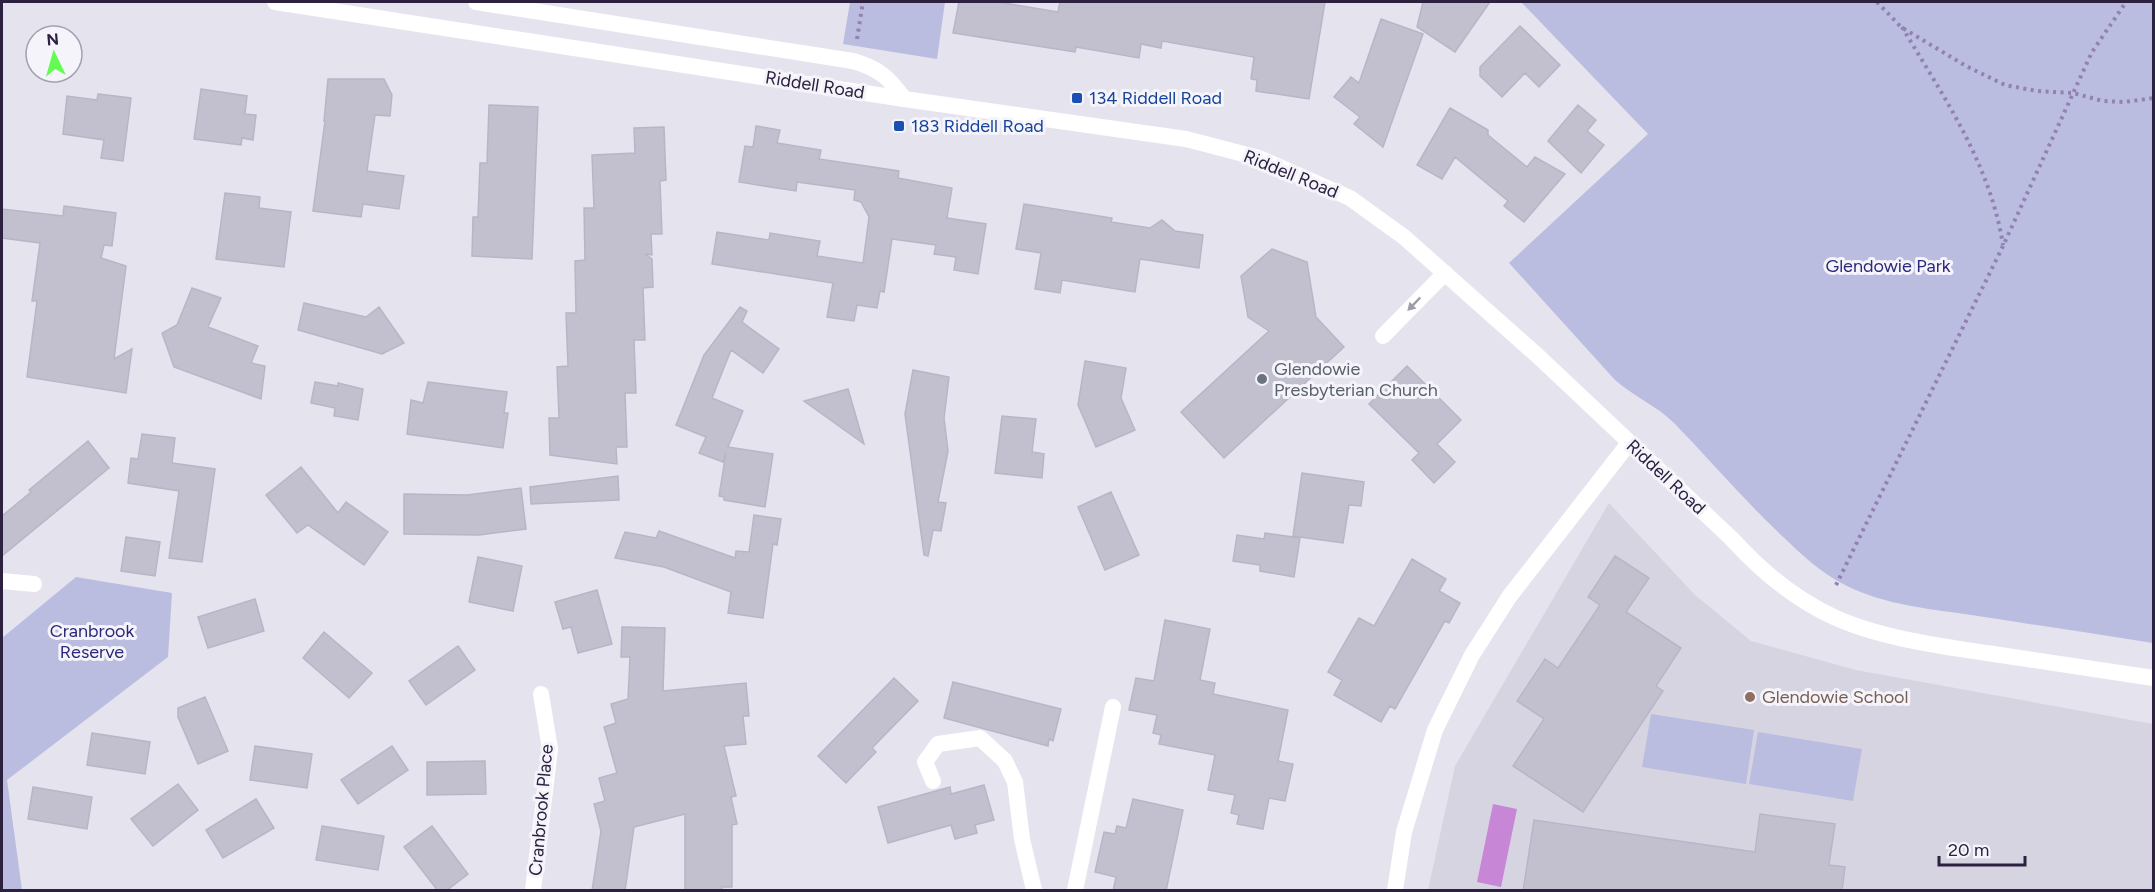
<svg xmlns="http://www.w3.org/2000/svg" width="2155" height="892" viewBox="0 0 2155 892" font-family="Figtree,sans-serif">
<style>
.built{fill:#d7d4e2}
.green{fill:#babde0}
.water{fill:#c887d6}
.building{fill:#c2bfcf;stroke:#b9b5c8;stroke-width:1.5}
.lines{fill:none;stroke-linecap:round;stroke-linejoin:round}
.path{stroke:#9281b3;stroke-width:4;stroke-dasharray:3 4.5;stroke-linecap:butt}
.service{stroke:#fff;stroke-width:16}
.minor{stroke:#fff;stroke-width:16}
.tertiary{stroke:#fff;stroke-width:16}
.oneway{fill:#a09ba9}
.transit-dot{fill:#1a4fb4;stroke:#f5f4fa;stroke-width:2}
.worship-dot{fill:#6b7280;stroke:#f5f4fa;stroke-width:2}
.education-dot{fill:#8d6e63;stroke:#f5f4fa;stroke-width:2}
.labels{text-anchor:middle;stroke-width:6;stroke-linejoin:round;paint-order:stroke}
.street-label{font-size:18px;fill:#2d2140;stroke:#f5f4fa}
.transit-label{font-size:18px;fill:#164399;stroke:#f5f4fa;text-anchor:start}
.park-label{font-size:18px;fill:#2c287a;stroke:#f5f4fa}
.worship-label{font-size:18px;fill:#5b616d;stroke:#f5f4fa;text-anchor:start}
.education-label{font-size:18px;fill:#785e54;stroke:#f5f4fa;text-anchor:start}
</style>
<rect width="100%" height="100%" fill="#e5e3ee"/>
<path class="built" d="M 1609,503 L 1695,595 L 1751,641 L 1856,670 L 2153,724 L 2153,890 L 1428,890 L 1455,766 Z"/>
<path class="green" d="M 850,2 L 945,2 L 937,59 L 843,44 Z
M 1521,2 L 2153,2 L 2153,643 C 2095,634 2036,625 1978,616 C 1933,609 1886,606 1845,585 C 1821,573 1801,554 1781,535 C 1743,499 1710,460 1674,423 C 1657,406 1633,396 1615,380 L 1509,263 L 1648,134 Z
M 76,577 L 172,593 L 168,657 L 7,780 L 22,890 L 2,890 L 2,638 Z
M 1651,714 L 1754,730 L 1746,784 L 1642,767 Z
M 1758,732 L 1862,749 L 1853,801 L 1749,784 Z"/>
<path class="water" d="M 1493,804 L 1517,809 L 1501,887 L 1477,882 Z"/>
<path class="building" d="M 959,2 L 998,2 L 1058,12 L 1060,2 L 1325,2 L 1309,99 L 1256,91 L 1257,80 L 1251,79 L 1254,57 L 1162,41 L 1161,48 L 1141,44 L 1139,58 L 1076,47 L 1075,52 L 953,33 Z
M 1423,2 L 1490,2 L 1455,52 L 1417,27 Z
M 1381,19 L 1423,34 L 1383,147 L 1354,124 L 1360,117 L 1334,97 L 1351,77 L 1359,83 Z
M 1520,26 L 1560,65 L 1539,87 L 1525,73 L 1502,97 L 1480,76 L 1480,67 Z
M 328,79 L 384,79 L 392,95 L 390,116 L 375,115 L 367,171 L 404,176 L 399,209 L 363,204 L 361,217 L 313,211 L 325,121 L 324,121 Z
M 201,89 L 247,96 L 245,114 L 256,115 L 253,140 L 242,138 L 241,145 L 194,139 Z
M 98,94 L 131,98 L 123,161 L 101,158 L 104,140 L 63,134 L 67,96 L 97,100 Z
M 489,105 L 538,107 L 532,259 L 472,256 L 473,217 L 478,217 L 480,163 L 487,163 Z
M 1578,105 L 1596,120 L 1587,131 L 1604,145 L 1581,173 L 1548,141 Z
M 1450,108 L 1488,130 L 1488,135 L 1527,167 L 1535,157 L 1565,174 L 1524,222 L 1504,206 L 1508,201 L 1455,157 L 1442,179 L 1417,165 Z
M 756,126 L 780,130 L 777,143 L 821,150 L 819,159 L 899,171 L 898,178 L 952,188 L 947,218 L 986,224 L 978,274 L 954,270 L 956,257 L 934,254 L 936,245 L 892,239 L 884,292 L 880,291 L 877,308 L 857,305 L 854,321 L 827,317 L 833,283 L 712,264 L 717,232 L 769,240 L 770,233 L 820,241 L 817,256 L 863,263 L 869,217 L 861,202 L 854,200 L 855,190 L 797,182 L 796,191 L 739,182 L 745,146 L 753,147 Z
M 664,127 L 666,180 L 660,181 L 662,234 L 651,234 L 652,255 L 645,254 L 652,259 L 653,287 L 643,288 L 645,340 L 634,340 L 636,393 L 625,393 L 627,447 L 616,447 L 617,464 L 550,455 L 549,418 L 559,418 L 557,367 L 568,366 L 566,313 L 576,313 L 575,261 L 585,260 L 584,208 L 594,208 L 592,155 L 635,153 L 634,128 Z
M 225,193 L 260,197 L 259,208 L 291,212 L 284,267 L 216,259 Z
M 1024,204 L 1112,218 L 1111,222 L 1150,228 L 1162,220 L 1175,231 L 1203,235 L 1199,268 L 1140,259 L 1135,292 L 1062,280 L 1060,293 L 1035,289 L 1041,253 L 1016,249 Z
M 64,206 L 116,213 L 112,246 L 104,245 L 101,258 L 126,266 L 114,359 L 132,349 L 126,393 L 27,377 L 37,301 L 32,301 L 40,243 L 2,238 L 2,209 L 63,216 Z
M 1272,249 L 1307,262 L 1316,317 L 1344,347 L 1224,458 L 1181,412 L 1269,331 L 1248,317 L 1241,276 Z
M 192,288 L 221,298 L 208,327 L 258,346 L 251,363 L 265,366 L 261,399 L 174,367 L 162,333 L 177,325 Z
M 304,303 L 366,317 L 379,307 L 404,343 L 382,354 L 298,330 Z
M 740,307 L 747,311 L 742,322 L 779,349 L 763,373 L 731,350 L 712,398 L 743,411 L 728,447 L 773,454 L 765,507 L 724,500 L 724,497 L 719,496 L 726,453 L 723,462 L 699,453 L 706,437 L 676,425 L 704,355 Z
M 1085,361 L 1126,368 L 1121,398 L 1135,430 L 1096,447 L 1078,405 Z
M 1407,366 L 1461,420 L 1437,444 L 1455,462 L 1434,483 L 1412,460 L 1419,453 L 1369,404 Z
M 913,370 L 949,377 L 944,418 L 948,451 L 938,502 L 946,503 L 941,531 L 933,530 L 928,556 L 924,555 L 905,414 Z
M 315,382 L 338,386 L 338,383 L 363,389 L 358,420 L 334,416 L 335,408 L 311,403 Z
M 428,382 L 507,392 L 504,413 L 508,413 L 503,448 L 407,434 L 411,400 L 423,403 Z
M 848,389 L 864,444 L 804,401 Z
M 1002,416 L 1036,419 L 1032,452 L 1044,454 L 1042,478 L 995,473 Z
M 142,434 L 175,438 L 172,463 L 215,469 L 202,562 L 169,558 L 179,491 L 128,483 L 131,458 L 138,459 Z
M 88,441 L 109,468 L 2,556 L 2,516 L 31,492 L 29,490 Z
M 301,467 L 338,513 L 346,502 L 388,532 L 364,565 L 308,525 L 297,533 L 266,495 Z
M 1302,473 L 1364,482 L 1361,506 L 1349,505 L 1343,543 L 1293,536 Z
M 618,476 L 619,500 L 531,504 L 530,487 Z
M 521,488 L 526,529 L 479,535 L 404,534 L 404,494 L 467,495 Z
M 1111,492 L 1139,555 L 1105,570 L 1078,507 Z
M 754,515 L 781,519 L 777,545 L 773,544 L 763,618 L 728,613 L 731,592 L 664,567 L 615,558 L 625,532 L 656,538 L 659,531 L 735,558 L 736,551 L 749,552 Z
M 1265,533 L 1300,538 L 1294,577 L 1260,571 L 1260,565 L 1233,561 L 1237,535 L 1264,539 Z
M 126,537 L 160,542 L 155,576 L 121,571 Z
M 1615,556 L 1649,578 L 1626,612 L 1681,648 L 1656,686 L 1663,691 L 1583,812 L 1513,766 L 1544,719 L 1517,701 L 1545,659 L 1558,668 L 1600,605 L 1588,597 Z
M 478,557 L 522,566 L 513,611 L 469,602 Z
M 1412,559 L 1446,579 L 1439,591 L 1460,603 L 1449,623 L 1445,621 L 1395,709 L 1390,706 L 1381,722 L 1334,695 L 1342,680 L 1328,672 L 1359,618 L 1374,626 Z
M 597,590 L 612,644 L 578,653 L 571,627 L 563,629 L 555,602 Z
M 255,599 L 264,631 L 208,648 L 198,617 Z
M 1165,620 L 1210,629 L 1200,680 L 1215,683 L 1213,694 L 1288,710 L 1278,761 L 1293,764 L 1285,801 L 1269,798 L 1263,829 L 1237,824 L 1239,815 L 1231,813 L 1235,795 L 1208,790 L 1215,755 L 1159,744 L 1161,735 L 1153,733 L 1157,715 L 1129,710 L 1136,678 L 1154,681 Z
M 622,627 L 665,628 L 663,691 L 746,683 L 749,716 L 743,716 L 746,744 L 724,746 L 736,796 L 731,797 L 737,824 L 732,825 L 732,887 L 722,887 L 722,891 L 685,891 L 685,814 L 634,827 L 625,891 L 592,891 L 601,831 L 594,804 L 605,801 L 599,778 L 617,773 L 604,727 L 616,723 L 611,704 L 628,699 L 630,657 L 621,657 Z
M 324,632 L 372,673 L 349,698 L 303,658 Z
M 458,646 L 475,670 L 426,705 L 409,681 Z
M 894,678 L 918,701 L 872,748 L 876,752 L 846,783 L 818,756 Z
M 953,682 L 1061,709 L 1053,741 L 1049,739 L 1048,746 L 944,718 Z
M 205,697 L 228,751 L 198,764 L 178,717 L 178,708 Z
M 92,733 L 150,742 L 145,774 L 87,765 Z
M 255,746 L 312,754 L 307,788 L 250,780 Z
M 392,746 L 408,770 L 358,804 L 341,780 Z
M 485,761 L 486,794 L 427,795 L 427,762 Z
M 178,784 L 198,810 L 153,846 L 131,819 Z
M 984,785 L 994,820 L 975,825 L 977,833 L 955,839 L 951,825 L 888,843 L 878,807 L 950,787 L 951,794 Z
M 33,787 L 92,797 L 87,829 L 28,819 Z
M 256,799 L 274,828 L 223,858 L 206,830 Z
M 1133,799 L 1183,810 L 1166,891 L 1113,891 L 1116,877 L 1095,872 L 1104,832 L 1115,834 L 1117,826 L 1126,828 Z
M 1760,814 L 1835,824 L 1829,865 L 1845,867 L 1842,891 L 1523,891 L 1534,820 L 1755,852 Z
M 322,826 L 384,836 L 378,870 L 316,860 Z
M 432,826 L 468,874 L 446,891 L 438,891 L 404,847 Z"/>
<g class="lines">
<path class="path" d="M 1877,2 L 1901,27 L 1966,66 L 2005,85 L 2037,91 L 2073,93 L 2103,101 L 2124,102 L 2154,98
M 1902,27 C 1943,96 1990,163 2003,245
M 857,39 L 863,2
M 1836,585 L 2003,246 L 2092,52 L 2126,2"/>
<path class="service" d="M 476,2 L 853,61 C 878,68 890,78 904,99
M 1383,336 L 1445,273
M 1395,890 L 1404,832 L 1435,730 L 1472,655 L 1509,597 L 1629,443"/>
<path class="minor" d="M 2,581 L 34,584
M 933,781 L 925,762 L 938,744 L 980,738 L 1005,761 L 1015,782 L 1022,839 L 1034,890
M 533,890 L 550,749 L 541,694
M 1075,890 L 1113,707"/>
<path class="tertiary" d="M 275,2 L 904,99 L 1186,139 L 1259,158 L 1350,198 L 1404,237 L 1539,357 L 1732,539 C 1762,572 1796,600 1836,618 C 1881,638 1939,646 1987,653 C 2042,661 2098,670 2154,678"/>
</g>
<defs><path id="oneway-solid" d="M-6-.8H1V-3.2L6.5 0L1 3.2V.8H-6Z" transform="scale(1.5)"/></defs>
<use class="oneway" href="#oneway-solid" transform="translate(1414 304) rotate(134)"/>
<g class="transit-dot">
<rect x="1071" y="92" width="12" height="12" rx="3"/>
<rect x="893" y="120" width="12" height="12" rx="3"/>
</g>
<circle class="worship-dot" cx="1262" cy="379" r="6"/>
<circle class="education-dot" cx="1750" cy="697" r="6"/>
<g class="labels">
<g class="street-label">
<text transform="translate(815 85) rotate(9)" y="6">Riddell Road</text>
<text transform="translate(1291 174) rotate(22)" y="6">Riddell Road</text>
<text transform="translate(1666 477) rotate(43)" y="6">Riddell Road</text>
<text transform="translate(541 810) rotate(-85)" y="6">Cranbrook Place</text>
</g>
<g class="transit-label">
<text x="1089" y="104">134 Riddell Road</text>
<text x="911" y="132">183 Riddell Road</text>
</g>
<g class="park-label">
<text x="1888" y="272">Glendowie Park</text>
<text x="92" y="637">Cranbrook<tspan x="92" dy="21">Reserve</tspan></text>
</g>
<g class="worship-label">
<text x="1274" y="375">Glendowie<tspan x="1274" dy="21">Presbyterian Church</tspan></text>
</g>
<g class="education-label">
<text x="1762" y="703">Glendowie School</text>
</g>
</g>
<rect width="2155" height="892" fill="none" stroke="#2d2140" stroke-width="6"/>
<g transform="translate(54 54) rotate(355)"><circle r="28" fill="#f5f4fa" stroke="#a5a0b0" stroke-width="1.5"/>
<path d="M0-4.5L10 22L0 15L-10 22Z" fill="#63fb54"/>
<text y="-9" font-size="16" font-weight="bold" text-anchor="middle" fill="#2d2140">N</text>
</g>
<path d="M1939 856v9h86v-9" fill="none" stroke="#2d2140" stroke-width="3"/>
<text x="1948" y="856" font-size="18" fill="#2d2140" stroke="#f5f4fa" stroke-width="4.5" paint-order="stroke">20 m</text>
</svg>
